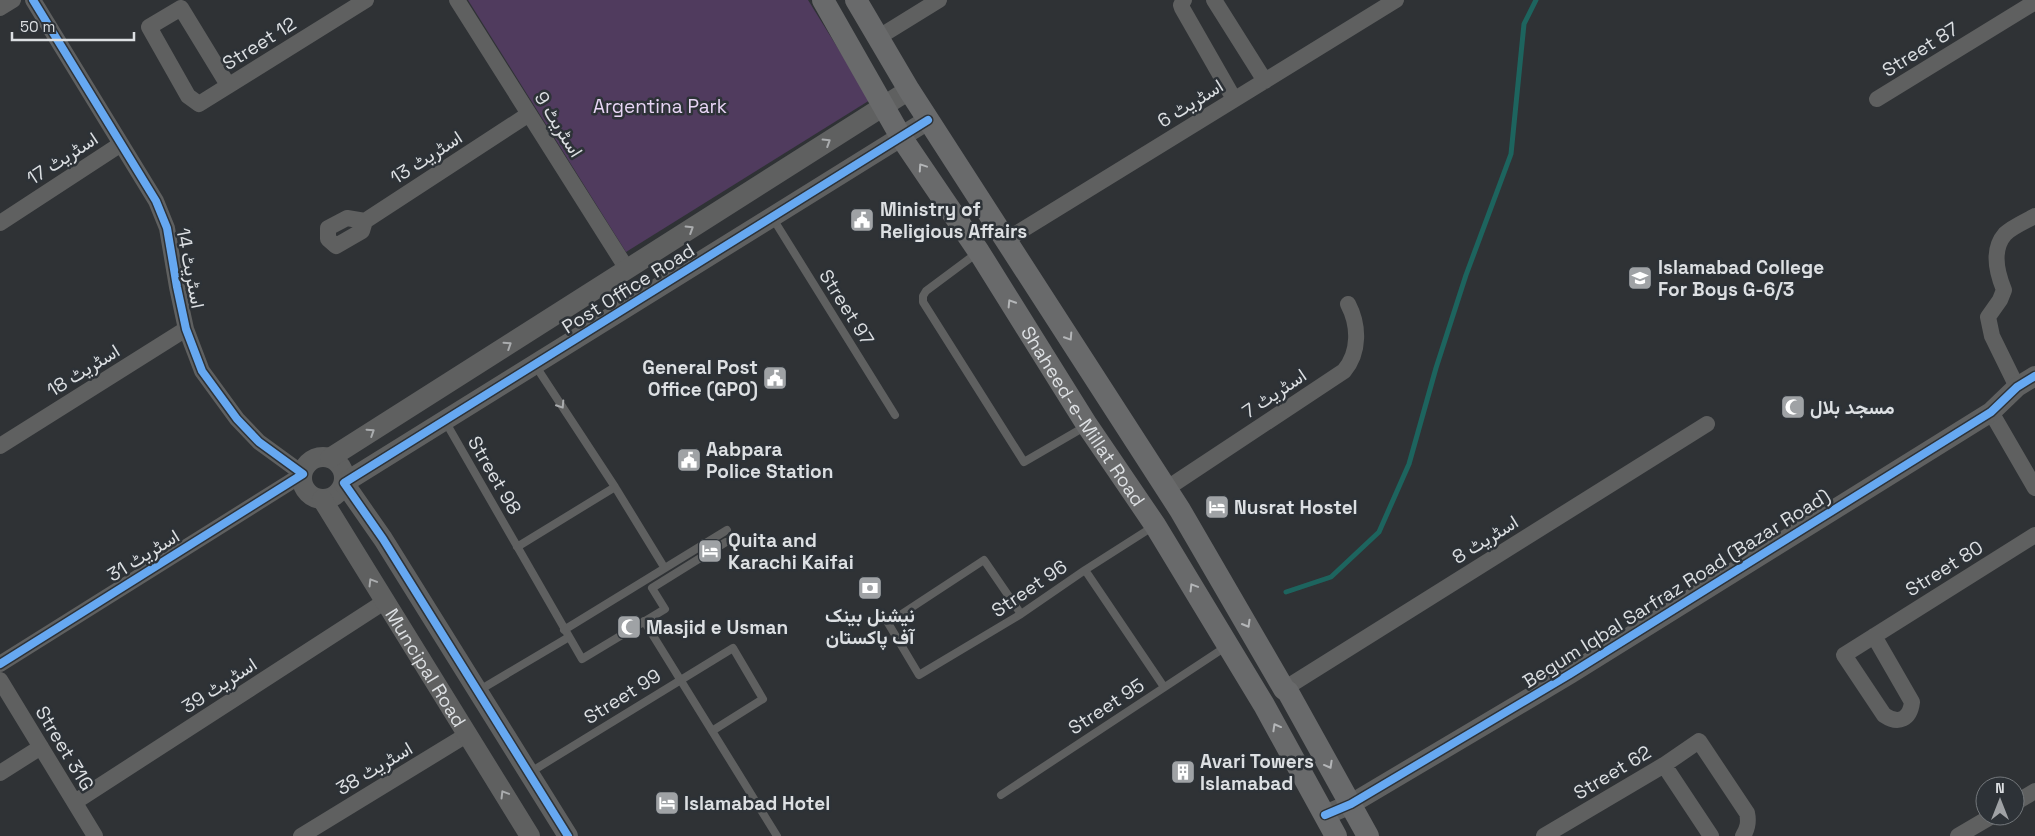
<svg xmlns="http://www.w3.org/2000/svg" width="2035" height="836" viewBox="0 0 2035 836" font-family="'Space Grotesk',Vazirmatn,sans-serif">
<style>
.green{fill:#503b5e}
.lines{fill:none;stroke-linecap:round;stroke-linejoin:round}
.stream{stroke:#1d645e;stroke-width:5}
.service{stroke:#5f6060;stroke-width:8}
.minor{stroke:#5f6060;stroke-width:16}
.tertiary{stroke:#5f6060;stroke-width:20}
.secondary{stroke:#696a6b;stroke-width:22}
.cycleway-casing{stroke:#2d3237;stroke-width:11}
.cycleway{stroke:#66a8f1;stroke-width:8}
.oneway{stroke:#aaacae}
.oneway2{stroke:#b4b6b8}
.labels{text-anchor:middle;stroke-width:5;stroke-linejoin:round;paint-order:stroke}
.street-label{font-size:19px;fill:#dcdfe2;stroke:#2d3237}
.park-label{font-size:19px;fill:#e8d5f5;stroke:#2d3237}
.poi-label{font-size:19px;font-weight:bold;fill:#dcdfe2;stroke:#2d3237;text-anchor:start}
</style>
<rect width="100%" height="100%" fill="#2f3235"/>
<path class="green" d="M 468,0 L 808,0 L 870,100 L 626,252 Z"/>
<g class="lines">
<path class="stream" d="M 1286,592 L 1331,577 L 1379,532 L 1409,464 L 1436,368 L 1466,275 L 1511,154 L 1524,24 L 1536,0"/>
<path class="service" d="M 772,217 L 895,415
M 977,253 L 926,291 L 923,296 L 923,302 L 1024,462 L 1086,426
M 535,365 L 615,487 L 664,567
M 445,421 L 582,659 L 665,609 L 652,588 L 726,542
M 517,547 L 615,487
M 1085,570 L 1164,687
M 1021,614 L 984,560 L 888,623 L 919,675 L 1021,614 L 1085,570 L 1154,526
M 644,621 L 777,836
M 564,630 L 727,530
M 478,691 L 569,637
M 529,773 L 733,648 L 763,699 L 712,731
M 1001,795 L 1227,646"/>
<path class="minor" d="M 457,0 L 627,269
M 1184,0 L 1181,5 L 1182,8 L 1234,99
M 1214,0 L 1265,81
M 0,8 L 13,0
M 879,37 L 939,0
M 228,85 L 181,8 L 149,27 L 188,96 L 199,104 L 366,0
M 1877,99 L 2035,2
M 365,221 L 347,218 L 328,228 L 328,239 L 336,246 L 362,231 L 365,221 L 529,114
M 0,223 L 121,144
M 1006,240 L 1396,0
M 2017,387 L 1992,336 L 1988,317 L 2000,300 L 2004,290 C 1997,273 1991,250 2005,234 C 2012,227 2026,221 2035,216
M 1991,412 L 2035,488
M 0,446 L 186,329
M 1166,489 L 1344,371 C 1360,352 1359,325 1348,304
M 1874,636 L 1912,702 C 1910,719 1899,725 1884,715 L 1844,655 L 2035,535
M 0,664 L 303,474 L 259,442 L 237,419 L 202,371 L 186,329 L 177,287 L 167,228 L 156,201 L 33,0
M 0,680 L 95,836
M 1284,689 L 1707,424
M 1664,765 L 1711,836
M 0,773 L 41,747
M 75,802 L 384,602
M 2015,803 L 2035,791
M 301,836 L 468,734
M 1544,836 L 1664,765 L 1699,741 L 1747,813 C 1749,822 1748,828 1743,836
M 1958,836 L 1992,816"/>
<g class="tertiary">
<circle cx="323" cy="478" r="21"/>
<path d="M 330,458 L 909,90"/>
<path id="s1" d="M 322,499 L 530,836"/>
<path d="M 1325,815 L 1351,804 L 1570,674 L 1991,412 L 2017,387 L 2035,376"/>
<path d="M 568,836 L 383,539 L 344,483 L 928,120"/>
</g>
<g class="secondary">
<path id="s2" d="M 823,0 L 901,137 L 979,252 L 1087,425 L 1155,525 L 1264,705 L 1336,836"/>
<path d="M 856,0 L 909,90 L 1180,510 L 1284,689 L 1288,692 L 1368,836"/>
</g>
<defs>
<path id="cycleway" d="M 0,664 L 303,474 L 259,442 L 237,419 L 202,371 L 186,329 L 177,287 L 167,228 L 156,201 L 33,0
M 1325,815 L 1351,804 L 1570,674 L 1991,412 L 2017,387 L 2035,376
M 568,836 L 383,539 L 344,483 L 928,120"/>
</defs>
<use href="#cycleway" class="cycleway-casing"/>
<use href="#cycleway" class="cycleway"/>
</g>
<defs><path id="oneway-chevron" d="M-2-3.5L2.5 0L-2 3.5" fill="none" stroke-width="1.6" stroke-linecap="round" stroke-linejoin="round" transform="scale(1.25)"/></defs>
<g class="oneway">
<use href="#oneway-chevron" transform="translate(827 142) rotate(-32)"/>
<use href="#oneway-chevron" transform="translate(690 229) rotate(-32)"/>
<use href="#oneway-chevron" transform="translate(508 345) rotate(-33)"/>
<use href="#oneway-chevron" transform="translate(561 405) rotate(57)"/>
<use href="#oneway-chevron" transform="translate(371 432) rotate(-33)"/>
<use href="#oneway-chevron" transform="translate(372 582) rotate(-121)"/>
<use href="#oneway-chevron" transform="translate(504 794) rotate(-121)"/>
</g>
<g class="oneway2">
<use href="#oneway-chevron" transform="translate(922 167) rotate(-124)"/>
<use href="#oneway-chevron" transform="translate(1011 303) rotate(-122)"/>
<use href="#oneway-chevron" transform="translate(1069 337) rotate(57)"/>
<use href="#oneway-chevron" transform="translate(1193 587) rotate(-121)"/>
<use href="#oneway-chevron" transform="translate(1247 624) rotate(60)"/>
<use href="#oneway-chevron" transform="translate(1276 727) rotate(-119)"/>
<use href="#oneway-chevron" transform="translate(1329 765) rotate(61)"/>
</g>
<defs>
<symbol id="civic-square" viewBox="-11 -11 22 22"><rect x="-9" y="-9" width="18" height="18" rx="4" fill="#9fa2a5" stroke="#2d3237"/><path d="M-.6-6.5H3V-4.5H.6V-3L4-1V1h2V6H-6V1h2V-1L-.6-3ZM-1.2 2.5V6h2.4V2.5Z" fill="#fff"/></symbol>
<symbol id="university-square" viewBox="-11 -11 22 22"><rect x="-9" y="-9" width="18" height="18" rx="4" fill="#9fa2a5" stroke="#2d3237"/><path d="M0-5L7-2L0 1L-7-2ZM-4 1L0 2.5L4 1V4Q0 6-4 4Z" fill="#fff"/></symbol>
<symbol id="mosque-square" viewBox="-11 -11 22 22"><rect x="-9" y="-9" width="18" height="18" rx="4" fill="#9fa2a5" stroke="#2d3237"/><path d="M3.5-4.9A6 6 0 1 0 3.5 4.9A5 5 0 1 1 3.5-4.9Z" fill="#fff"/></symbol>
<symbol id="hotel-square" viewBox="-11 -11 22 22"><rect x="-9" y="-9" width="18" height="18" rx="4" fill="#9fa2a5" stroke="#2d3237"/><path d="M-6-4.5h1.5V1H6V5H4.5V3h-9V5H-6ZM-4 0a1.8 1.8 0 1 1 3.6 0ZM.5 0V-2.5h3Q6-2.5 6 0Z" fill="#fff"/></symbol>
<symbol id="bank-square" viewBox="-11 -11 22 22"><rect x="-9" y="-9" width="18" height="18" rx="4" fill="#9fa2a5" stroke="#2d3237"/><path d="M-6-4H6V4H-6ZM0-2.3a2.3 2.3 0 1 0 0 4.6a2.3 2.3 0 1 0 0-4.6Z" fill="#fff"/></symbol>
<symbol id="building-square" viewBox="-11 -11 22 22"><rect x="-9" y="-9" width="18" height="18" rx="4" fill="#9fa2a5" stroke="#2d3237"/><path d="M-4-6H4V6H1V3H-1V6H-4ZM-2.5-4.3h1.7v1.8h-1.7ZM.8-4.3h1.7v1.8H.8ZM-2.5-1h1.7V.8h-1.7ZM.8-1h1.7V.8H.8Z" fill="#fff"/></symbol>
</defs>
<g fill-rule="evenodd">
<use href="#civic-square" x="848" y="206" width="28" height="28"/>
<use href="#university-square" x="1626" y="264" width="28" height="28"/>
<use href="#civic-square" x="761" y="364" width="28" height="28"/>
<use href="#mosque-square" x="1779" y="393" width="28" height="28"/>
<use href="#civic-square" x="675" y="446" width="28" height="28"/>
<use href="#hotel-square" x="1203" y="493" width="28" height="28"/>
<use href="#hotel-square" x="696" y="537" width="28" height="28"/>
<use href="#bank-square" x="856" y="574" width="28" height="28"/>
<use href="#mosque-square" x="615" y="613" width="28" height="28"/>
<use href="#building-square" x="1169" y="758" width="28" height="28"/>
<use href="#hotel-square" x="653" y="789" width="28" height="28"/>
</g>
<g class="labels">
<g class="street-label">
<text transform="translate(259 43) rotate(-32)" y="7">Street 12</text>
<text transform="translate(1920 49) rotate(-32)" y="7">Street 87</text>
<text transform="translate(1190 103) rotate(-32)" y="7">اسٹریٹ 6</text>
<text transform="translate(559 124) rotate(58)" y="7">اسٹریٹ 9</text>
<text transform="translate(426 157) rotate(-33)" y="7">اسٹریٹ 13</text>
<text transform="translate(62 158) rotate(-33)" y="7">اسٹریٹ 17</text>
<text transform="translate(191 268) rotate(79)" y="7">اسٹریٹ 14</text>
<text transform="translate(628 288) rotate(-32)" y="7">Post Office Road</text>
<text transform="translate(847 307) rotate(58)" y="7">Street 97</text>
<text transform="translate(83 370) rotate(-32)" y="7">اسٹریٹ 18</text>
<text transform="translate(1274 393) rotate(-34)" y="7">اسٹریٹ 7</text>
<text dy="7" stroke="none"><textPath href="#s2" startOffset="491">Shaheed-e-Millat Road</textPath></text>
<text transform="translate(495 475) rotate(60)" y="7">Street 98</text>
<text transform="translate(1485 539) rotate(-32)" y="7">اسٹریٹ 8</text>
<text transform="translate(143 555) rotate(-32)" y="7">اسٹریٹ 31</text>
<text transform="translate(1944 568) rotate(-32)" y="7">Street 80</text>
<text transform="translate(1029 588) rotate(-34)" y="7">Street 96</text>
<text transform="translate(1676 588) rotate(-32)" y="7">Begum Iqbal Sarfraz Road (Bazar Road)</text>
<text dy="7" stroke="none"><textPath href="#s1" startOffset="198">Muncipal Road</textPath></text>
<text transform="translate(219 685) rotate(-33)" y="7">اسٹریٹ 39</text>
<text transform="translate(622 696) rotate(-32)" y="7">Street 99</text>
<text transform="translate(1106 706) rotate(-33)" y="7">Street 95</text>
<text transform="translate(65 748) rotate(59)" y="7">Street 31G</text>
<text transform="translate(374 768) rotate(-31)" y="7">اسٹریٹ 38</text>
<text transform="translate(1612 772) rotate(-31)" y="7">Street 62</text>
</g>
<g class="park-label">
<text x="660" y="113">Argentina Park</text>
</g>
<g class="poi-label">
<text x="880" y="216">Ministry of<tspan x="880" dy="22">Religious Affairs</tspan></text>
<text x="1658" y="274">Islamabad College<tspan x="1658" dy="22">For Boys G-6/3</tspan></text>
<text x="758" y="374" text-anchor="end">General Post<tspan x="758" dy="22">Office (GPO)</tspan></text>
<text x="1810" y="414">مسجد بلال</text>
<text x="706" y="456">Aabpara<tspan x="706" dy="22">Police Station</tspan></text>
<text x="1234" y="514">Nusrat Hostel</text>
<text x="728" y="547">Quita and<tspan x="728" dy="22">Karachi Kaifai</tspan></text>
<text x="870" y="622" text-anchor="middle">نیشنل بینک<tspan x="870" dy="22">آف پاکستان</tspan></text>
<text x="646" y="634">Masjid e Usman</text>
<text x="1200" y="768">Avari Towers<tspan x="1200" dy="22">Islamabad</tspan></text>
<text x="684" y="810">Islamabad Hotel</text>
</g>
</g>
<g transform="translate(2000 801)"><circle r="24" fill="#2d3237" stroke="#73777b"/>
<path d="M0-4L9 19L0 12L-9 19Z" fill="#9fa2a5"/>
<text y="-8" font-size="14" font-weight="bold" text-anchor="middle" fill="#dcdfe2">N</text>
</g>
<path d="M12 32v8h122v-8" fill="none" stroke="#dcdfe2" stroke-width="2.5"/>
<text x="20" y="32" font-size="15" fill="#dcdfe2" stroke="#2d3237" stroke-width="4" paint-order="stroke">50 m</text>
</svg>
